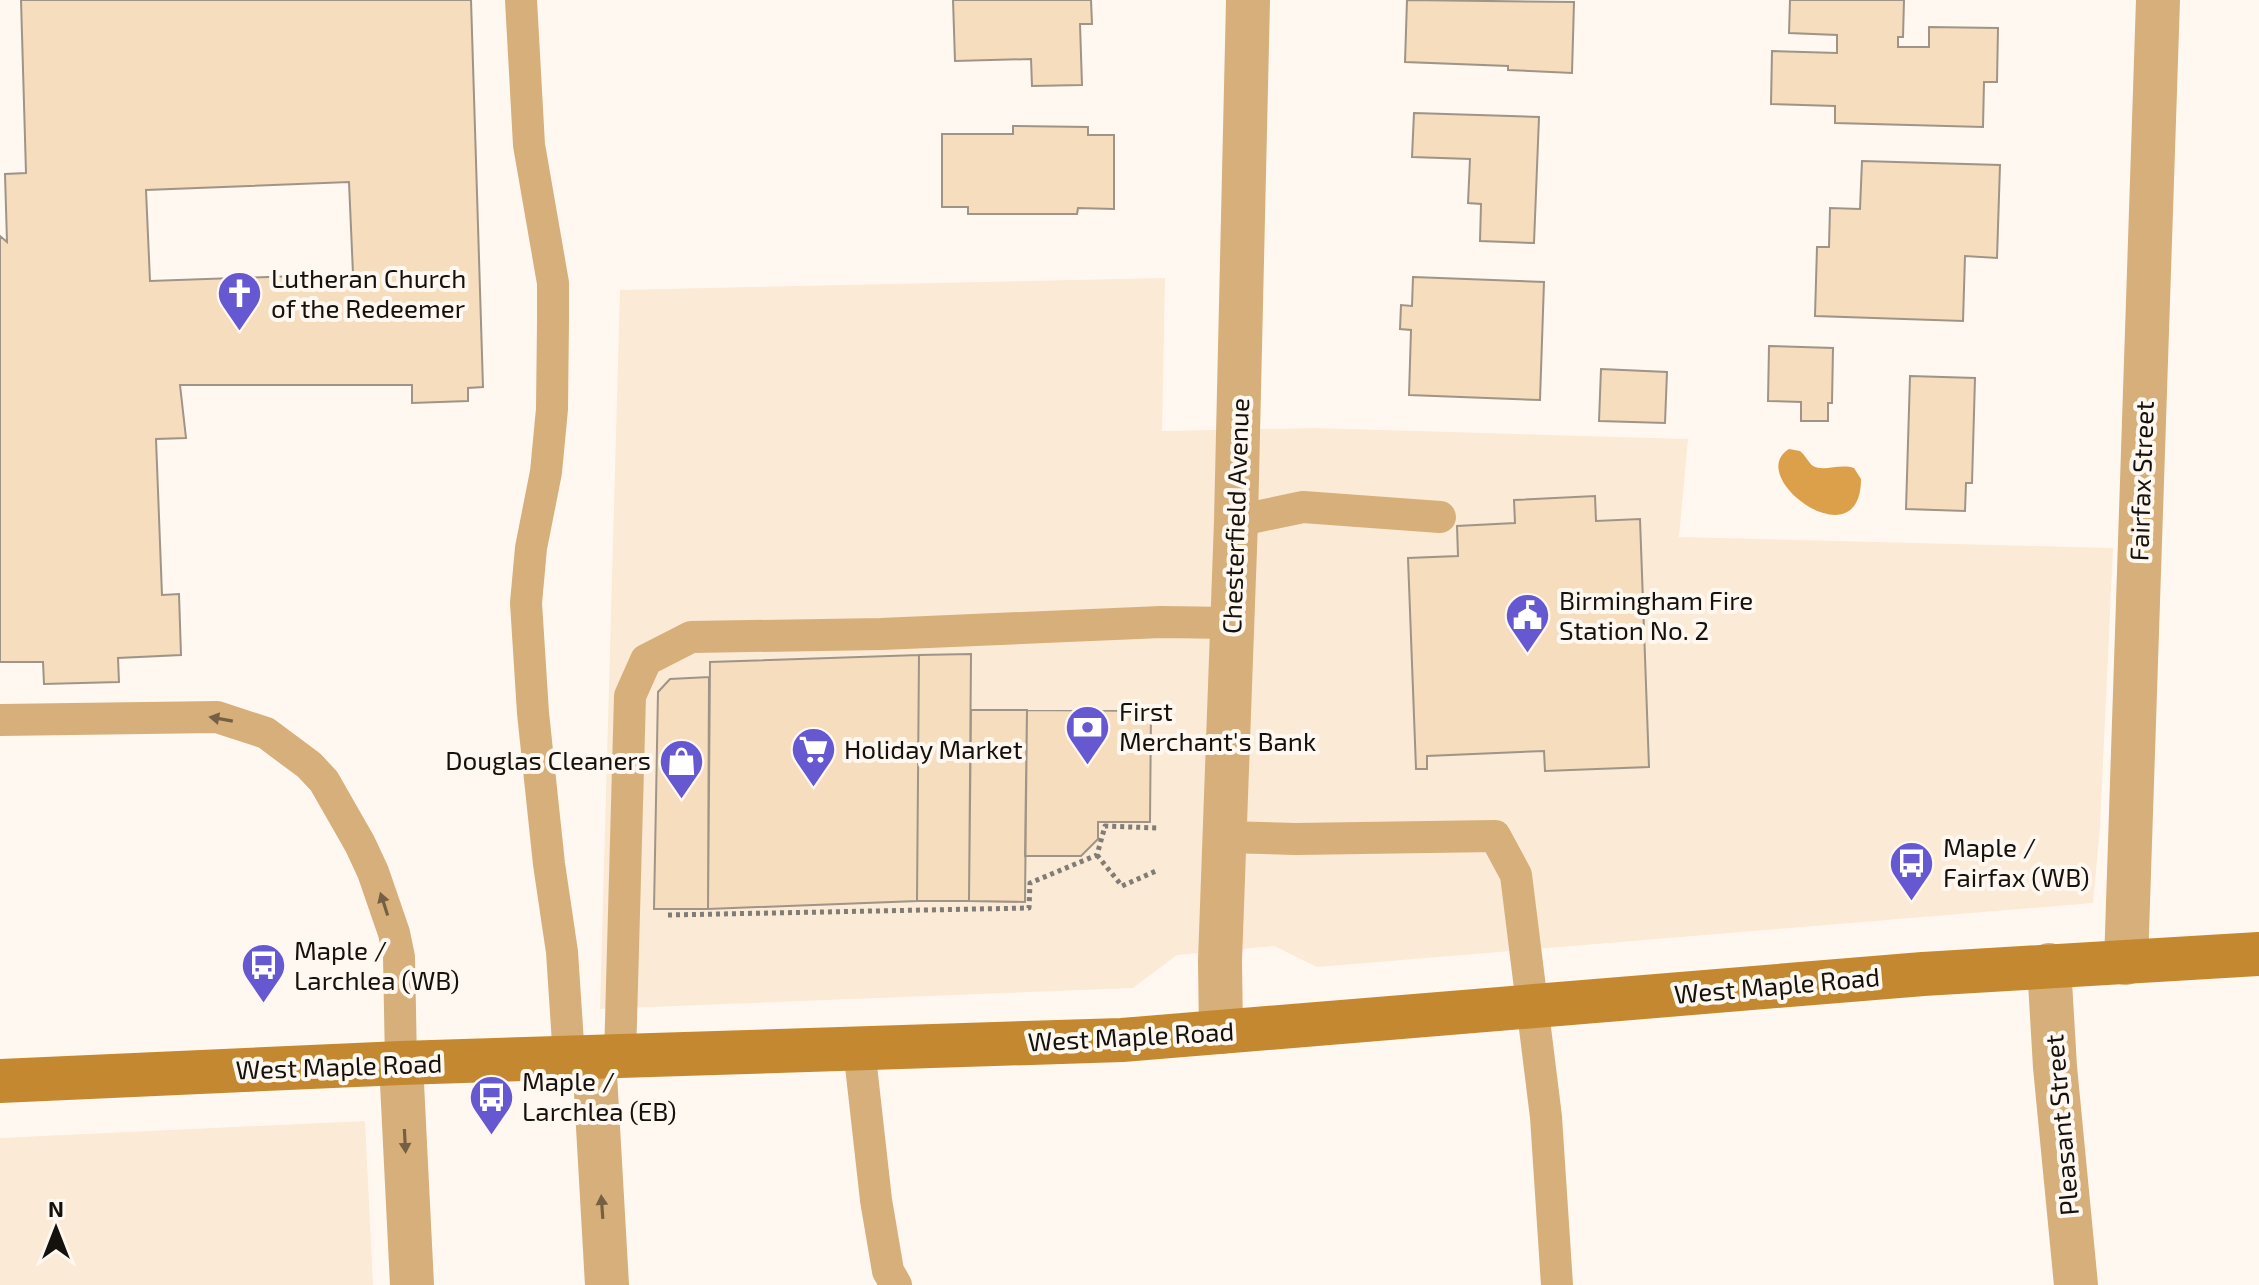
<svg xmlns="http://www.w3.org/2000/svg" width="2259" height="1285" viewBox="0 0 2259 1285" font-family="'Exo 2',sans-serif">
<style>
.built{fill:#fbead6}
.water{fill:#dca04b}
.building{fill:#f6ddbe;stroke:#9f9487;stroke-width:2;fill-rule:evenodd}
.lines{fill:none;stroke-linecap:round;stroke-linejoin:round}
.path{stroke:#817c75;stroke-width:5;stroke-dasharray:4 4;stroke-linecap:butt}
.lane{stroke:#d7af7b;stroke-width:32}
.street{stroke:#d7af7b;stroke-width:44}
.secondary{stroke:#c48930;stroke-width:44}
.oneway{fill:#766044}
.labels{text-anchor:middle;stroke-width:8;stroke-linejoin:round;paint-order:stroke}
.poi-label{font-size:26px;fill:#15110c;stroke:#fff8f0;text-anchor:start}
.street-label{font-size:26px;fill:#15110c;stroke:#fff8f0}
</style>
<rect width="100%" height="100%" fill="#fff8f0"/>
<path class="built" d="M 1165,278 L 1162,431 L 1315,428 L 1688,439 L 1679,537 L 2113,548 L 2100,827 L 2093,903 L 1317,967 L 1274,946 L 1177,955 L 1133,988 L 600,1009 L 620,290 Z
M 365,1121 L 373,1285 L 0,1285 L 0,1138 Z"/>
<path class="water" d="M 1789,449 L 1800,451 C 1805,455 1809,463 1813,466 C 1824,472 1840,463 1854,468 L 1861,479 C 1861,563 1743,477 1789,449 Z"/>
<path class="building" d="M 21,0 L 471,0 L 483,387 L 468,388 L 468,401 L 412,403 L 412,385 L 180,385 L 186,438 L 156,439 L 162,595 L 179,594 L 181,655 L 118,658 L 119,682 L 44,684 L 43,662 L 0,662 L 0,236 L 7,242 L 5,174 L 26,173 ZM 349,182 L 353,274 L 150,281 L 146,190 Z
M 953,0 L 1091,0 L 1092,24 L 1080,24 L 1082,85 L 1032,86 L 1031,59 L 955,61 Z
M 1407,0 L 1574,2 L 1572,73 L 1508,70 L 1508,66 L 1405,62 Z
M 1790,0 L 1904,0 L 1903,37 L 1898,37 L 1898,47 L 1929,47 L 1929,27 L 1998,28 L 1997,82 L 1984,82 L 1983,127 L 1835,123 L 1835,106 L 1771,104 L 1772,51 L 1837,53 L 1837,35 L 1789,33 Z
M 1414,113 L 1539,117 L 1534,243 L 1480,241 L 1481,204 L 1468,203 L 1470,159 L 1412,157 Z
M 1013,126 L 1088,127 L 1088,135 L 1114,135 L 1114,209 L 1078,208 L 1077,214 L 968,214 L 968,207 L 942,207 L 942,134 L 1013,134 Z
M 1862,161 L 2000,165 L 1997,258 L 1965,256 L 1963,321 L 1815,316 L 1817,247 L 1829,247 L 1830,208 L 1860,209 Z
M 1413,277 L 1544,282 L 1540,400 L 1409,395 L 1411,330 L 1400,329 L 1401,305 L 1412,306 Z
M 1769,346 L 1833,348 L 1832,403 L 1828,403 L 1828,421 L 1801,421 L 1801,402 L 1768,401 Z
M 1601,369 L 1667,372 L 1665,423 L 1599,421 Z
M 1910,376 L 1975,378 L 1972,483 L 1966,483 L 1965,511 L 1906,509 Z
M 1595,496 L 1596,521 L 1640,519 L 1649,767 L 1545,771 L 1544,751 L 1427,756 L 1427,769 L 1416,769 L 1408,558 L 1458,556 L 1457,526 L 1515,523 L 1514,500 Z
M 971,654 L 969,901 L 917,901 L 919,655 Z
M 919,655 L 917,901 L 708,909 L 710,662 Z
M 709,677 L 708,909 L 654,909 L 658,692 L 670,679 Z
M 971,710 L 1027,710 L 1025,902 L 969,901 Z
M 1027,710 L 1151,711 L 1150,822 L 1098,822 L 1098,839 L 1081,856 L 1025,856 Z"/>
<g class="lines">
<path class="path" d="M 1097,855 L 1122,886 L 1156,871
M 668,915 L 1029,908 L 1030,883 L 1097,855 L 1105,826 L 1157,828"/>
<path class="lane" d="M 521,0 L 529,145 L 553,283 L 553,321 L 552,409 L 546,472 L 531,548 L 526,603 L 533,713 L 549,864 L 562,952 L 569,1058
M 1236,521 L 1303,507 L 1440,517
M 0,720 L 217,717 L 266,733 L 309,765 L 324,781 L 360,844 L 373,872 L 394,933 L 399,957 L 401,1063
M 1224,837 L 1295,839 L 1495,836 L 1516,875 L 1546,1117 L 1557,1285
M 859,1048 L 876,1200 L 888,1271 L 896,1285
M 620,1057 L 630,696 L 646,660 L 691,637 L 881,634 L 1161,622 L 1233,623"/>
<path class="street" d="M 2126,963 L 2158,0
M 2049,965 L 2055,1067 L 2076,1285
M 1221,1032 L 1220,961 L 1236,521 L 1248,0
M 594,1057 L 607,1285
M 401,1063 L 412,1285"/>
<path class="secondary" d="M 0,1081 L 401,1063 L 1122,1040 L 1923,974 L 2259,954"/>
</g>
<defs><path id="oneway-solid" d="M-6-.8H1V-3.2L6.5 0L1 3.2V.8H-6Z" transform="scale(2)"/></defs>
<g class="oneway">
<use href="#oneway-solid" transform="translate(221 719) rotate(-170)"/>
<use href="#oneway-solid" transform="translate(384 904) rotate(-108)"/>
<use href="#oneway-solid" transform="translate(405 1141) rotate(87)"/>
<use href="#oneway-solid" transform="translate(602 1207) rotate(-94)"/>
</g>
<defs>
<symbol id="church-pin" viewBox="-11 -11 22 30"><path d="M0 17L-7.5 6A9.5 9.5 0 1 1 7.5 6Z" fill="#6558d1" stroke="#fff8f0"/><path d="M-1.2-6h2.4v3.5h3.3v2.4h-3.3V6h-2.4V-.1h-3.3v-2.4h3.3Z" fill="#fff"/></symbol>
<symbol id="civic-pin" viewBox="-11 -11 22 30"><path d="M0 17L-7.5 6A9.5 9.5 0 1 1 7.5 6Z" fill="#6558d1" stroke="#fff8f0"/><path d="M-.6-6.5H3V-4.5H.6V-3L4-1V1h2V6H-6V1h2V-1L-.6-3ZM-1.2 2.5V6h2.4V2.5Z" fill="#fff"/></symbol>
<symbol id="bank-pin" viewBox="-11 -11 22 30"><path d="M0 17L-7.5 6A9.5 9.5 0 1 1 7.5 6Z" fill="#6558d1" stroke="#fff8f0"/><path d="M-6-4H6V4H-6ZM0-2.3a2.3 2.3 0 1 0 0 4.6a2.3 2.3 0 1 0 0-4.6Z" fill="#fff"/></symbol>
<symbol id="supermarket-pin" viewBox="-11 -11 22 30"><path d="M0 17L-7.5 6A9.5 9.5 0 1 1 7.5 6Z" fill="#6558d1" stroke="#fff8f0"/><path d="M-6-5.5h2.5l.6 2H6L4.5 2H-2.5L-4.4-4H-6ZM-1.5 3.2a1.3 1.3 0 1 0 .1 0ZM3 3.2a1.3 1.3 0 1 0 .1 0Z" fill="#fff"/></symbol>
<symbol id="shop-pin" viewBox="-11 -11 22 30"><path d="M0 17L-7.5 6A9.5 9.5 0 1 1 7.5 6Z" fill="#6558d1" stroke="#fff8f0"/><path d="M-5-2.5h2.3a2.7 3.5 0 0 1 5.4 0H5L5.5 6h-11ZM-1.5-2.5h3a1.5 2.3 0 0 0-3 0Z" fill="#fff"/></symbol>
<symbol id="bus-pin" viewBox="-11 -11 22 30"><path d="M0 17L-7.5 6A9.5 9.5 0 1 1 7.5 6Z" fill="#6558d1" stroke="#fff8f0"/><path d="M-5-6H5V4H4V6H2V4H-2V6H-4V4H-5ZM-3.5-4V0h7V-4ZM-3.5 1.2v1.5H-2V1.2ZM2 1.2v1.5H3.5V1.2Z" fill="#fff"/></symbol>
</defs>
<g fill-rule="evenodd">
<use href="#church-pin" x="214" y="268" width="51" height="69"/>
<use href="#civic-pin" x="1502" y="590" width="51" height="69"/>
<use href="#bank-pin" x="1062" y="702" width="51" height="69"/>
<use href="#supermarket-pin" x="788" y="724" width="51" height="69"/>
<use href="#shop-pin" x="656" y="736" width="51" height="69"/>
<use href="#bus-pin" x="1886" y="838" width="51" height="69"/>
<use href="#bus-pin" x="238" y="940" width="51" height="69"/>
<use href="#bus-pin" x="466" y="1072" width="51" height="69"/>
</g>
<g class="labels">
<g class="poi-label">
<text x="271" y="288">Lutheran Church<tspan x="271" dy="30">of the Redeemer</tspan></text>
<text x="1559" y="610">Birmingham Fire<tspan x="1559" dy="30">Station No. 2</tspan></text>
<text x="1119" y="721">First<tspan x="1119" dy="30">Merchant's Bank</tspan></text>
<text x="844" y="759">Holiday Market</text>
<text x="651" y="770" text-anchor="end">Douglas Cleaners</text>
<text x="1943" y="857">Maple /<tspan x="1943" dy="30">Fairfax (WB)</tspan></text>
<text x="294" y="960">Maple /<tspan x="294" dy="30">Larchlea (WB)</tspan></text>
<text x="522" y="1091">Maple /<tspan x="522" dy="30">Larchlea (EB)</tspan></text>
</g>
<g class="street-label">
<text transform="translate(2142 481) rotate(-88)" y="9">Fairfax Street</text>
<text transform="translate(1236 516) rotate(-88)" y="9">Chesterfield Avenue</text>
<text transform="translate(1777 986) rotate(-5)" y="9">West Maple Road</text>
<text transform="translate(1131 1037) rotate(-3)" y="9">West Maple Road</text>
<text transform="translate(339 1067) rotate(-2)" y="9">West Maple Road</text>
<text transform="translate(2062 1125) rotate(-95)" y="9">Pleasant Street</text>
</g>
</g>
<g transform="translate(56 1229)" stroke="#fff8f0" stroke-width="6" paint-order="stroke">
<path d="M0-6L14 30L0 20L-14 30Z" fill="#15110c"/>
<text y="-12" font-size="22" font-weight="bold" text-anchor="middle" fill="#15110c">N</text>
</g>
</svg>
